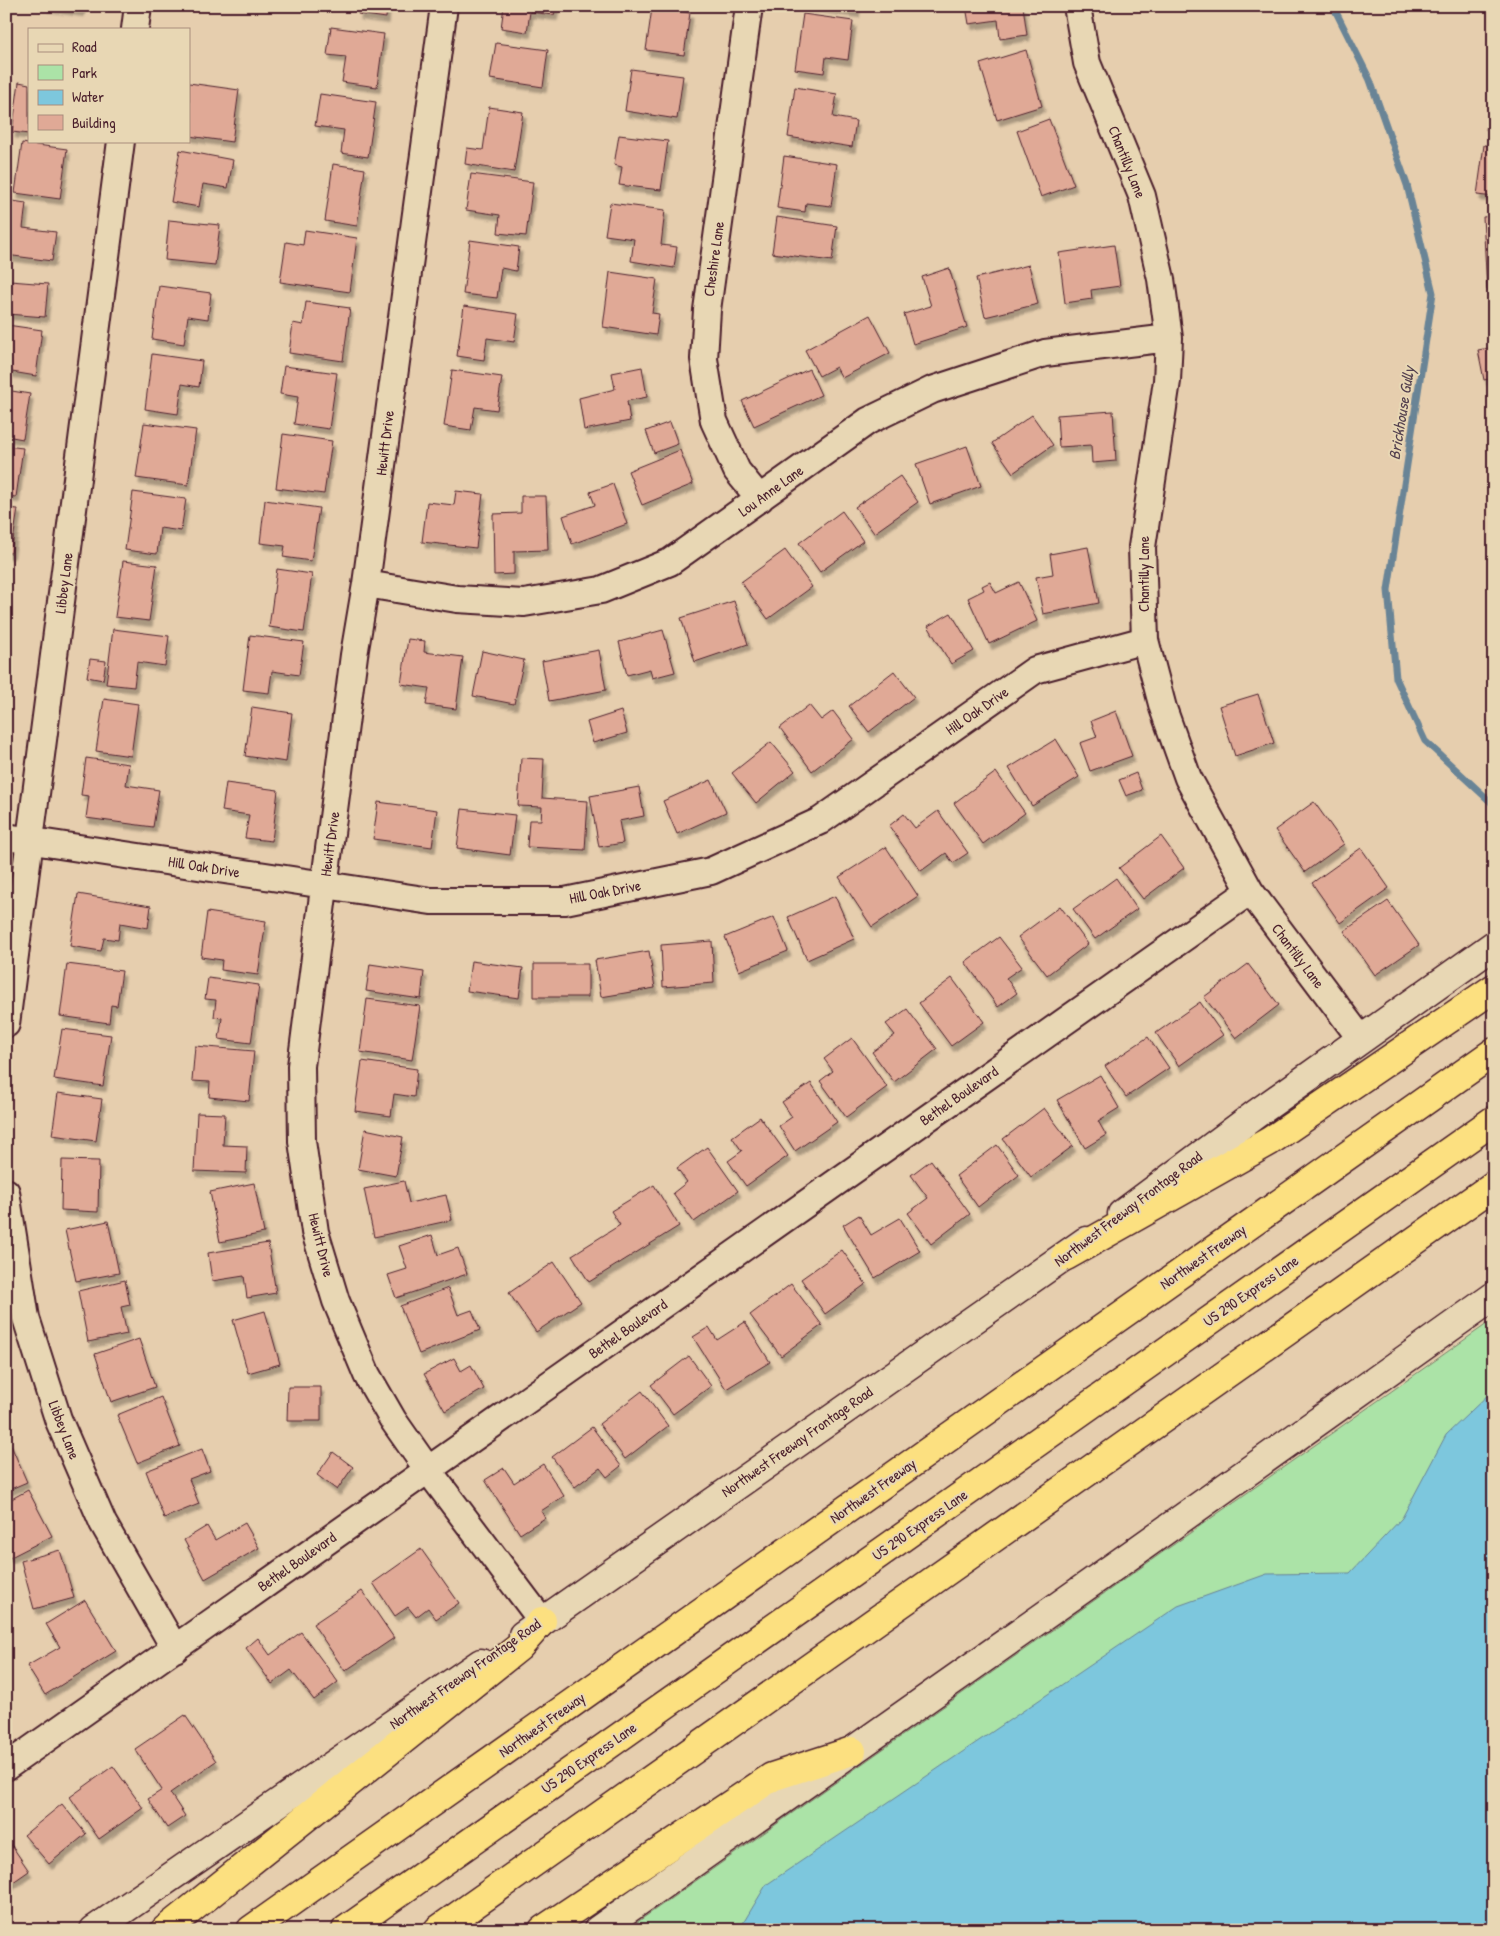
<svg xmlns="http://www.w3.org/2000/svg" width="1500" height="1936" viewBox="0 0 1500 1936" font-family="'Patrick Hand',sans-serif">
<style>
.green{fill:#abe3a7;stroke:#7a8169}
.water{fill:#7dc7dd;stroke:#698496}
.lines{fill:none;stroke-linecap:round;stroke-linejoin:round}
.stream{stroke:#698496;stroke-width:7}
.building{fill:#e0a996;stroke:#4a1f2b;filter:url(#shadow)}
.minor-casing{stroke:#4a1f2b;stroke-width:30}
.secondary-casing{stroke:#4a1f2b;stroke-width:31}
.motorway-casing{stroke:#4a1f2b;stroke-width:31}
.minor{stroke:#e8d7b4;stroke-width:26}
.secondary{stroke:#e8d7b4;stroke-width:28}
.motorway{stroke:#fce080;stroke-width:28}
.labels{text-anchor:middle;stroke-width:4;stroke-linejoin:round;paint-order:stroke}
.street-label{font-size:15px;fill:#4a1f2b;stroke:#e8d7b4}
.water-label{font-size:16px;font-style:italic;fill:#54414f;stroke:#e8d7b4}
</style>
<defs>
<filter id="shadow"><feDropShadow dx="3" dy="5.5" stdDeviation="1" flood-color="#0004"/></filter>
</defs>
<rect width="100%" height="100%" fill="#e6ceae"/>
<filter id="ink" filterUnits="userSpaceOnUse"><feTurbulence type="fractalNoise" baseFrequency=".02" numOctaves="2"/><feDisplacementMap in="SourceGraphic" scale="10" xChannelSelector="R" yChannelSelector="G"/><feConvolveMatrix kernelMatrix="1 2 1 2 8 2 1 2 1" color-interpolation-filters="sRGB"/></filter>
<g filter="url(#ink)">
<path class="green" d="M 1494,1319 L 1494,1930 L 626,1930 Z"/>
<path class="water" d="M 1494,1389 L 1494,1930 L 739,1930 L 766,1885 L 1178,1606 L 1267,1574 L 1350,1573 L 1402,1518 L 1446,1435 Z"/>
<g class="lines">
<path class="stream" d="M 1333,6 L 1370,80 L 1407,185 L 1433,293 L 1388,590 L 1396,678 L 1425,741 L 1494,805"/>
</g>
<path class="building" d="M 45,6 L 82,6 L 81,11 Z
M 359,6 L 387,6 L 386,18 L 358,14 Z
M 504,6 L 556,6 L 554,15 L 530,12 L 527,32 L 501,28 Z
M 812,6 L 857,6 L 856,12 Z
M 966,6 L 1023,6 L 1027,35 L 1000,39 L 998,20 L 969,24 Z
M 652,8 L 690,13 L 684,55 L 646,50 Z
M 803,14 L 853,21 L 848,60 L 826,57 L 824,73 L 795,69 Z
M 331,27 L 384,34 L 377,87 L 342,82 L 346,57 L 327,55 Z
M 496,43 L 548,50 L 543,87 L 490,79 Z
M 1026,50 L 1042,106 L 997,120 L 980,64 Z
M 631,69 L 683,76 L 677,119 L 625,111 Z
M 19,82 L 29,84 L 29,134 L 12,132 Z
M 1493,82 L 1494,82 L 1494,131 L 1486,130 Z
M 189,83 L 239,90 L 232,142 L 189,136 Z
M 795,87 L 837,94 L 833,117 L 856,121 L 852,147 L 788,137 Z
M 320,94 L 376,102 L 368,157 L 341,153 L 344,130 L 315,126 Z
M 489,107 L 523,112 L 514,172 L 465,164 L 467,148 L 483,150 Z
M 1049,119 L 1074,185 L 1041,197 L 1017,131 Z
M 619,135 L 668,141 L 661,190 L 619,185 L 622,167 L 614,165 Z
M 22,143 L 67,149 L 60,199 L 15,193 Z
M 1484,145 L 1494,146 L 1494,197 L 1477,195 Z
M 180,150 L 233,160 L 228,188 L 203,184 L 199,207 L 171,202 Z
M 784,156 L 837,164 L 831,206 L 806,203 L 805,212 L 777,208 Z
M 333,164 L 365,169 L 357,226 L 325,221 Z
M 471,174 L 533,182 L 526,236 L 498,233 L 500,215 L 466,210 Z
M 6,200 L 26,203 L 23,228 L 56,232 L 52,261 L 6,255 Z
M 610,203 L 665,210 L 661,245 L 677,247 L 674,268 L 631,261 L 634,239 L 605,235 Z
M 1494,216 L 1494,290 L 1487,290 L 1483,217 Z
M 777,217 L 837,226 L 832,261 L 772,253 Z
M 169,220 L 220,225 L 215,265 L 165,260 Z
M 305,230 L 357,238 L 350,292 L 280,282 L 286,242 L 303,245 Z
M 470,240 L 519,247 L 516,271 L 501,268 L 497,298 L 463,294 Z
M 1114,245 L 1120,286 L 1091,290 L 1092,299 L 1065,303 L 1059,253 Z
M 1029,265 L 1038,304 L 985,317 L 976,278 Z
M 949,268 L 967,327 L 913,344 L 904,314 L 931,306 L 922,277 Z
M 610,272 L 657,279 L 652,313 L 659,314 L 656,335 L 603,327 Z
M 10,281 L 48,284 L 45,317 L 7,314 Z
M 159,286 L 211,293 L 208,319 L 188,316 L 184,344 L 152,339 Z
M 306,302 L 350,308 L 343,361 L 289,353 L 293,323 L 303,325 Z
M 464,306 L 518,314 L 514,342 L 487,338 L 484,360 L 457,356 Z
M 870,315 L 890,353 L 842,378 L 836,367 L 819,376 L 805,350 Z
M 7,325 L 42,330 L 36,376 L 6,371 Z
M 1494,347 L 1494,378 L 1484,380 L 1478,350 Z
M 152,354 L 202,361 L 199,387 L 182,384 L 178,414 L 145,409 Z
M 284,366 L 337,373 L 329,429 L 294,424 L 298,397 L 280,394 Z
M 642,367 L 647,397 L 627,401 L 630,421 L 584,430 L 579,398 L 615,389 L 612,373 Z
M 809,369 L 821,395 L 754,426 L 742,401 Z
M 452,370 L 502,377 L 497,410 L 475,407 L 471,430 L 444,426 Z
M 6,390 L 30,394 L 23,439 L 6,436 Z
M 1113,411 L 1116,461 L 1092,463 L 1091,445 L 1059,447 L 1057,415 Z
M 1032,415 L 1053,445 L 1013,473 L 992,443 Z
M 670,422 L 678,444 L 654,453 L 646,431 Z
M 144,423 L 196,430 L 188,485 L 136,478 Z
M 283,434 L 332,441 L 324,494 L 276,488 Z
M 6,446 L 23,448 L 16,497 L 6,496 Z
M 967,446 L 981,486 L 930,504 L 916,464 Z
M 680,450 L 693,484 L 642,505 L 628,471 Z
M 900,476 L 918,502 L 874,533 L 855,507 Z
M 613,484 L 627,524 L 572,544 L 563,516 L 595,505 L 590,492 Z
M 456,491 L 483,494 L 476,548 L 422,542 L 427,502 L 454,505 Z
M 133,492 L 186,499 L 181,531 L 160,528 L 157,554 L 125,550 Z
M 521,496 L 546,496 L 548,550 L 514,551 L 514,574 L 494,575 L 493,514 L 521,513 Z
M 265,500 L 319,508 L 311,561 L 283,557 L 285,546 L 260,543 Z
M 6,508 L 18,509 L 11,553 L 6,553 Z
M 842,511 L 863,541 L 820,572 L 799,543 Z
M 1088,547 L 1099,603 L 1043,614 L 1036,577 L 1053,574 L 1050,554 Z
M 785,550 L 812,587 L 768,619 L 741,582 Z
M 123,561 L 157,565 L 149,621 L 115,617 Z
M 277,569 L 312,574 L 304,632 L 269,627 Z
M 990,582 L 996,593 L 1019,582 L 1037,621 L 989,644 L 968,598 L 984,590 L 982,586 Z
M 734,601 L 748,644 L 695,662 L 681,618 Z
M 951,613 L 974,651 L 951,664 L 928,626 Z
M 113,629 L 169,636 L 165,666 L 137,662 L 134,687 L 106,684 Z
M 663,630 L 675,672 L 652,678 L 650,669 L 627,675 L 619,642 Z
M 250,635 L 304,642 L 299,675 L 272,671 L 269,693 L 243,690 Z
M 408,639 L 425,641 L 424,652 L 463,657 L 456,709 L 426,705 L 429,688 L 401,684 Z
M 599,650 L 606,690 L 549,701 L 542,661 Z
M 482,651 L 524,660 L 514,704 L 473,696 Z
M 90,659 L 106,661 L 103,680 L 87,677 Z
M 894,671 L 914,697 L 869,732 L 849,706 Z
M 1258,694 L 1274,743 L 1235,756 L 1219,706 Z
M 104,699 L 138,704 L 131,756 L 96,751 Z
M 809,705 L 821,720 L 833,711 L 854,739 L 812,771 L 780,728 Z
M 252,707 L 292,713 L 286,762 L 245,756 Z
M 621,711 L 627,733 L 593,743 L 587,722 Z
M 1116,711 L 1132,756 L 1090,771 L 1080,743 L 1097,737 L 1091,721 Z
M 1056,739 L 1079,777 L 1032,806 L 1009,768 Z
M 771,742 L 795,771 L 756,803 L 732,773 Z
M 86,758 L 129,764 L 126,785 L 159,790 L 153,827 L 86,818 L 89,796 L 81,795 Z
M 521,758 L 544,759 L 542,798 L 588,801 L 585,850 L 527,847 L 529,820 L 541,820 L 542,807 L 518,806 Z
M 996,772 L 1025,813 L 983,844 L 954,803 Z
M 1136,773 L 1142,790 L 1126,796 L 1119,780 Z
M 711,780 L 726,812 L 677,834 L 663,801 Z
M 226,783 L 278,790 L 272,841 L 245,838 L 249,815 L 222,811 Z
M 639,787 L 644,816 L 619,821 L 623,843 L 599,847 L 590,796 Z
M 378,802 L 437,810 L 432,847 L 373,839 Z
M 1314,802 L 1344,844 L 1305,872 L 1275,830 Z
M 462,809 L 515,815 L 510,855 L 457,848 Z
M 938,811 L 968,853 L 953,863 L 946,853 L 921,871 L 889,826 L 904,814 L 915,828 Z
M 1161,836 L 1184,868 L 1143,899 L 1119,868 Z
M 886,847 L 918,896 L 872,927 L 839,877 Z
M 1361,848 L 1389,888 L 1340,923 L 1312,883 Z
M 1116,878 L 1137,909 L 1095,939 L 1073,909 Z
M 78,894 L 151,906 L 148,928 L 120,923 L 118,940 L 104,938 L 101,951 L 70,946 Z
M 835,896 L 854,939 L 807,960 L 788,917 Z
M 1388,901 L 1419,945 L 1375,975 L 1344,931 Z
M 1060,906 L 1088,944 L 1047,975 L 1018,937 Z
M 207,912 L 266,921 L 258,975 L 221,970 L 222,960 L 201,957 Z
M 774,917 L 788,951 L 739,971 L 725,937 Z
M 999,937 L 1022,967 L 1006,978 L 1017,993 L 998,1007 L 965,962 Z
M 712,941 L 714,983 L 663,987 L 661,945 Z
M 649,951 L 655,988 L 601,997 L 595,960 Z
M 471,961 L 523,968 L 519,998 L 467,991 Z
M 67,964 L 122,971 L 117,1006 L 111,1005 L 109,1023 L 60,1016 Z
M 370,964 L 424,972 L 421,999 L 366,991 Z
M 534,964 L 588,964 L 588,997 L 534,997 Z
M 1248,964 L 1279,1005 L 1236,1038 L 1204,997 Z
M 208,978 L 259,985 L 251,1043 L 219,1039 L 222,1018 L 214,1017 L 216,1000 L 205,999 Z
M 952,978 L 984,1022 L 951,1046 L 919,1003 Z
M 367,999 L 420,1006 L 412,1060 L 360,1052 Z
M 1200,1002 L 1223,1035 L 1179,1066 L 1156,1033 Z
M 907,1009 L 937,1049 L 894,1082 L 872,1052 L 895,1035 L 886,1024 Z
M 62,1029 L 111,1035 L 103,1086 L 54,1079 Z
M 1148,1037 L 1169,1068 L 1126,1097 L 1105,1066 Z
M 852,1038 L 887,1087 L 846,1117 L 820,1081 L 833,1071 L 824,1059 Z
M 195,1046 L 254,1051 L 249,1101 L 209,1097 L 210,1082 L 192,1081 Z
M 362,1061 L 417,1069 L 414,1097 L 394,1094 L 391,1116 L 355,1111 Z
M 1100,1075 L 1119,1108 L 1098,1121 L 1106,1135 L 1085,1148 L 1057,1100 Z
M 811,1083 L 837,1122 L 795,1151 L 779,1126 L 792,1117 L 782,1102 Z
M 58,1093 L 102,1099 L 96,1141 L 52,1135 Z
M 1044,1108 L 1073,1146 L 1031,1177 L 1003,1139 Z
M 197,1113 L 225,1114 L 223,1145 L 247,1146 L 246,1173 L 194,1171 Z
M 760,1117 L 788,1156 L 746,1186 L 728,1161 L 742,1151 L 732,1137 Z
M 365,1129 L 403,1137 L 396,1176 L 358,1169 Z
M 997,1145 L 1019,1175 L 978,1207 L 956,1176 Z
M 707,1147 L 738,1191 L 694,1222 L 673,1193 L 687,1182 L 677,1168 Z
M 62,1160 L 99,1161 L 98,1212 L 61,1210 Z
M 931,1160 L 970,1214 L 931,1244 L 908,1213 L 928,1198 L 911,1175 Z
M 404,1181 L 409,1203 L 446,1195 L 452,1220 L 374,1237 L 364,1189 Z
M 254,1183 L 264,1233 L 220,1242 L 210,1192 Z
M 654,1185 L 679,1226 L 589,1282 L 572,1255 L 620,1225 L 611,1211 Z
M 859,1215 L 871,1235 L 900,1218 L 920,1251 L 875,1278 L 843,1225 Z
M 108,1221 L 119,1273 L 76,1281 L 65,1230 Z
M 432,1235 L 438,1255 L 458,1248 L 467,1274 L 396,1298 L 388,1275 L 407,1269 L 399,1246 Z
M 268,1243 L 276,1293 L 247,1298 L 244,1276 L 212,1281 L 208,1253 Z
M 842,1250 L 866,1284 L 825,1314 L 801,1279 Z
M 554,1262 L 581,1302 L 536,1332 L 509,1293 Z
M 125,1280 L 130,1305 L 121,1307 L 127,1334 L 88,1342 L 78,1291 Z
M 791,1284 L 822,1325 L 781,1356 L 750,1315 Z
M 448,1288 L 458,1315 L 472,1310 L 480,1330 L 419,1354 L 400,1306 Z
M 265,1311 L 280,1364 L 248,1373 L 233,1320 Z
M 745,1322 L 770,1362 L 726,1389 L 693,1337 L 709,1327 L 717,1340 Z
M 139,1339 L 155,1387 L 111,1402 L 95,1354 Z
M 689,1356 L 711,1386 L 673,1414 L 651,1385 Z
M 454,1358 L 461,1371 L 471,1365 L 484,1389 L 445,1411 L 424,1374 Z
M 288,1387 L 321,1387 L 321,1421 L 287,1421 Z
M 642,1391 L 668,1426 L 625,1459 L 599,1424 Z
M 161,1397 L 180,1446 L 137,1463 L 117,1415 Z
M 592,1427 L 621,1466 L 607,1477 L 600,1468 L 575,1487 L 552,1457 Z
M 6,1434 L 27,1482 L 6,1491 Z
M 202,1449 L 210,1471 L 189,1479 L 199,1504 L 164,1518 L 146,1471 Z
M 333,1452 L 353,1467 L 337,1490 L 317,1475 Z
M 543,1464 L 564,1496 L 541,1511 L 545,1518 L 520,1534 L 485,1480 L 504,1468 L 514,1483 Z
M 28,1490 L 52,1536 L 9,1558 L 6,1553 L 6,1502 Z
M 245,1523 L 259,1548 L 205,1579 L 184,1540 L 207,1526 L 215,1540 Z
M 421,1549 L 459,1603 L 436,1619 L 428,1608 L 416,1617 L 408,1607 L 395,1616 L 373,1583 Z
M 60,1550 L 74,1598 L 34,1609 L 21,1561 Z
M 362,1591 L 394,1638 L 345,1671 L 313,1624 Z
M 85,1600 L 116,1651 L 45,1695 L 27,1666 L 60,1647 L 46,1624 Z
M 301,1632 L 338,1682 L 314,1700 L 291,1670 L 272,1684 L 246,1648 L 258,1638 L 270,1655 Z
M 185,1715 L 216,1761 L 170,1793 L 185,1816 L 167,1828 L 148,1799 L 162,1790 L 135,1749 Z
M 113,1766 L 143,1808 L 99,1839 L 70,1797 Z
M 62,1804 L 86,1834 L 49,1864 L 24,1835 Z
M 10,1843 L 29,1871 L 6,1887 L 6,1846 Z"/>
<g class="lines">
<defs>
<path id="minor" d="M 444,6 L 366,584 L 354,655 L 301,1066 L 302,1141 L 315,1232 L 336,1301 L 367,1375 L 393,1420 L 428,1470 L 542,1621
M 749,6 L 707,310 L 704,359 L 714,421 L 737,471 L 760,499
M 1077,6 L 1087,63 L 1142,196 L 1161,279 L 1169,338 L 1167,381 L 1142,547 L 1145,640 L 1163,708 L 1188,778 L 1250,891 L 1361,1039
M 135,29 L 138,6
M 366,584 L 457,599 L 524,603 L 601,590 L 670,562 L 868,421 L 932,390 L 1045,353 L 1169,338
M 6,837 L 431,901 L 565,901 L 711,871 L 820,821 L 1035,670 L 1145,640
M 6,1024 L 121,141
M 6,1192 L 26,1318 L 58,1419 L 103,1523 L 175,1649
M 6,1767 L 1250,891"/>
<path id="secondary" d="M 1122,1214 L 1256,1114 L 1494,945
M 523,1635 L 1086,1241
M 94,1930 L 481,1663
M 598,1930 L 1132,1554 L 1494,1296"/>
<path id="motorway" d="M 1066,1256 L 1270,1141 L 1494,988
M 165,1930 L 519,1647 L 542,1621
M 251,1930 L 1494,1052
M 346,1930 L 1494,1120
M 438,1930 L 1494,1185
M 543,1930 L 772,1777 L 852,1751"/>
</defs>
<use href="#minor" class="minor-casing"/>
<use href="#secondary" class="secondary-casing"/>
<use href="#motorway" class="motorway-casing"/>
<use href="#minor" class="minor"/>
<use href="#secondary" class="secondary"/>
<use href="#motorway" class="motorway"/>
</g>
</g>
<g class="labels">
<g class="street-label">
<text transform="translate(1127 162) rotate(68)" y="5">Chantilly Lane</text>
<text transform="translate(714 259) rotate(-82)" y="5">Cheshire Lane</text>
<text transform="translate(385 443) rotate(-83)" y="5">Hewitt Drive</text>
<text transform="translate(771 491) rotate(-36)" y="5">Lou Anne Lane</text>
<text transform="translate(1144 574) rotate(-90)" y="5">Chantilly Lane</text>
<text transform="translate(64 583) rotate(-83)" y="5">Libbey Lane</text>
<text transform="translate(977 711) rotate(-35)" y="5">Hill Oak Drive</text>
<text transform="translate(330 844) rotate(-82)" y="5">Hewitt Drive</text>
<text transform="translate(204 867) rotate(9)" y="5">Hill Oak Drive</text>
<text transform="translate(605 892) rotate(-11)" y="5">Hill Oak Drive</text>
<text transform="translate(1298 956) rotate(53)" y="5">Chantilly Lane</text>
<text transform="translate(959 1096) rotate(-35)" y="5">Bethel Boulevard</text>
<text transform="translate(1128 1209) rotate(-37)" y="5">Northwest Freeway Frontage Road</text>
<text transform="translate(321 1245) rotate(76)" y="5">Hewitt Drive</text>
<text transform="translate(1203 1257) rotate(-35)" y="5">Northwest Freeway</text>
<text transform="translate(1251 1291) rotate(-35)" y="5">US 290 Express Lane</text>
<text transform="translate(628 1329) rotate(-35)" y="5">Bethel Boulevard</text>
<text transform="translate(64 1430) rotate(69)" y="5">Libbey Lane</text>
<text transform="translate(797 1442) rotate(-35)" y="5">Northwest Freeway Frontage Road</text>
<text transform="translate(873 1491) rotate(-35)" y="5">Northwest Freeway</text>
<text transform="translate(920 1525) rotate(-35)" y="5">US 290 Express Lane</text>
<text transform="translate(297 1562) rotate(-35)" y="5">Bethel Boulevard</text>
<text transform="translate(465 1674) rotate(-35)" y="5">Northwest Freeway Frontage Road</text>
<text transform="translate(542 1725) rotate(-35)" y="5">Northwest Freeway</text>
<text transform="translate(589 1758) rotate(-35)" y="5">US 290 Express Lane</text>
</g>
<g class="water-label">
<text transform="translate(1401 413) rotate(-81)" y="6">Brickhouse Gully</text>
</g>
</g>
<rect width="1500" height="1936" fill="none" stroke="#e8d7b4" stroke-width="25"/>
<rect x="12" y="12" width="1475" height="1911" fill="none" stroke="#4a1f2b" stroke-width="2" filter="url(#ink)"/>
<rect x="28" y="28" width="162" height="115" fill="#e8d7b4" stroke="#a98d7d"/>
<rect x="38" y="44" width="25" height="8" fill="#e8d7b4" stroke="#a98d7d"/>
<text x="72" y="52" font-size="15" fill="#4a1f2b">Road</text>
<rect x="38" y="65" width="25" height="15" fill="#abe3a7" stroke="#a98d7d"/>
<text x="72" y="78" font-size="15" fill="#4a1f2b">Park</text>
<rect x="38" y="90" width="25" height="15" fill="#7dc7dd" stroke="#a98d7d"/>
<text x="72" y="102" font-size="15" fill="#4a1f2b">Water</text>
<rect x="38" y="115" width="25" height="15" fill="#e0a996" stroke="#a98d7d"/>
<text x="72" y="128" font-size="15" fill="#4a1f2b">Building</text>
</svg>
